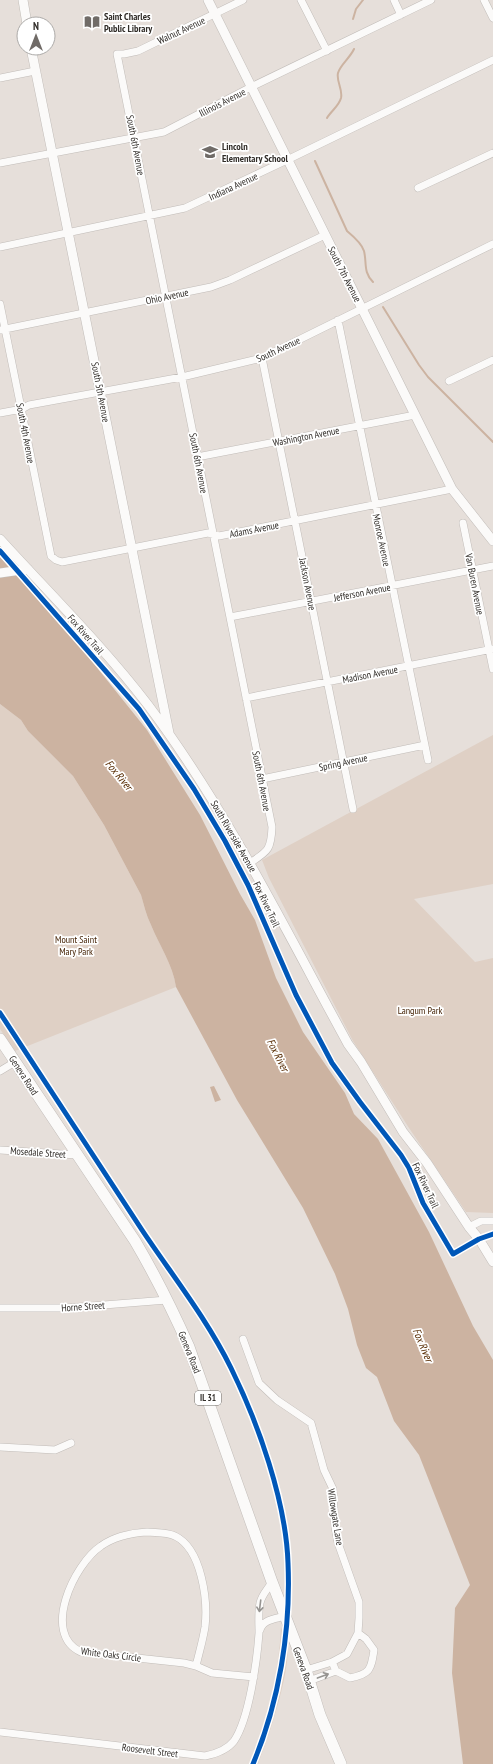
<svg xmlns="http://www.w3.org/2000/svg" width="493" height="1764" viewBox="0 0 493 1764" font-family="'PT Sans Narrow',sans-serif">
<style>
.green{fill:#dfd0c5}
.water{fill:#ccb3a1}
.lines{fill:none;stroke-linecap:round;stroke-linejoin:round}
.stream{stroke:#ccb3a1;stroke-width:2}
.street-casing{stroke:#c1bcb8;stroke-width:8}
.secondary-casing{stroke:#c1bcb8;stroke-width:10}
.primary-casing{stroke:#c1bcb8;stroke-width:12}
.street{stroke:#fbfaf9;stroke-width:7}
.secondary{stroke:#fbfaf9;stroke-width:9}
.primary{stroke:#fbfaf9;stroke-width:11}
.cycleway-casing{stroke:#fff;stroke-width:8}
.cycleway{stroke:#0057b8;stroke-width:5}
.oneway{stroke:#969491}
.labels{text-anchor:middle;stroke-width:3.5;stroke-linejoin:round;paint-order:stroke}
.shield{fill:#fff;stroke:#6f6c69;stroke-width:1}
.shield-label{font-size:9px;font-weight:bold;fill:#312d29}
.poi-label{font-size:10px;font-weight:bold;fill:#312d29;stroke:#fff;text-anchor:start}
.street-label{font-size:10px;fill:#312d29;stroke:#fff}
.park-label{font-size:10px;fill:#442205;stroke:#fff}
.water-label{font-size:11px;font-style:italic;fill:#562a01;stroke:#fff}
</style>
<rect width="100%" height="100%" fill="#e6dfda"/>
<path class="green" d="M 0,704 L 21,720 L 28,731 L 73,776 L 104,825 L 141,895 C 144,905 146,915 151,925 C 159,945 173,965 176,987 L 15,1051 L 0,1029 Z
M 493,735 L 493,884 L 414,899 L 475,962 L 493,958 L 493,1213 L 466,1212 L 409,1128 L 353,1041 L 269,878 L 262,860 Z
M 281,1627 C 283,1632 288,1639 288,1644 C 289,1677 270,1733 258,1764 L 249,1764 C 267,1720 279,1674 281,1627 Z"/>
<path class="water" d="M 0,557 L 58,619 L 147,730 L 200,815 L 240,894 L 255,920 L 276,978 L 303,1032 L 345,1093 L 354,1114 L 378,1139 L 429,1232 L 473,1326 L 493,1360 L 493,1764 L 463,1764 L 452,1673 L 455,1608 L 470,1585 L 419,1455 L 394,1421 L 377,1377 L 366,1368 L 357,1345 L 348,1309 L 335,1274 L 303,1208 L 237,1100 L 176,987 C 173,965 159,945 151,925 C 146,915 144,905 141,895 L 104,825 L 73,776 L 28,731 L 21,720 L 0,704 Z
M 214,1086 L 221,1100 L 215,1102 L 210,1087 Z"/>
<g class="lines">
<path class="stream" d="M 353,19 L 356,9 L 363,0
M 327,118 C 331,111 339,106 341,98 C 343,89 336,81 338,73 C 340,65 350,58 354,49
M 315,161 L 347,231 C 353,236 362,244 364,251 C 367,263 363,272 373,282
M 383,307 L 419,365 L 428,377 L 493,442"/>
<defs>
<path id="street" d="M 243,0 L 138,51 L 124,54 L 117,54 L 272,827 C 271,850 268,851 250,863
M 301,0 L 327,51
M 394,0 L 401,15
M 484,0 L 493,18
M 0,78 L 35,71
M 0,163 L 164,132 L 251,87 L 431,0
M 418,188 L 493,153
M 0,247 L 185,208 L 287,160 L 493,60
M 0,304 L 51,556 L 56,560 L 62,562 L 208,533 L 219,536 L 452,489
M 338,320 L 428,760
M 0,330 L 211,287 L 230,280 L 325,235
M 262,358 L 353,809
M 449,381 L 493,360
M 0,413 L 22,409 L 29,405 L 182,377 L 262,358 L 493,244
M 197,457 L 415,415
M 463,523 L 493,669
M 230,617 L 493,566
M 246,698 L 493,649
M 262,779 L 425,745
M 0,1071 L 15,1062
M 0,1150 L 77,1155
M 469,1227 L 481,1221 L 493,1221
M 0,1308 L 66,1308 L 167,1300
M 243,1339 L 259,1383 L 277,1400 L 311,1423 L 324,1470 L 333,1489 L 335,1527 L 338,1543 L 359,1602 L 359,1618 L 358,1633 L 347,1654 L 332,1662 L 306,1670
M 0,1447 L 55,1450 L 71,1443
M 147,1532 C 157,1533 166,1532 175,1536 C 202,1549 208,1601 205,1627 C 203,1640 199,1653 196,1666 L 184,1663 L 81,1652 C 41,1634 74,1564 101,1546 C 115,1536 131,1533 147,1532 Z
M 260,1630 C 263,1619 276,1619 285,1616
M 332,1662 L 336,1671 L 350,1678 C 370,1674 371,1670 374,1650 L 366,1639 L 358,1633
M 196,1666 L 212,1673 L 254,1677
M 309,1681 L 336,1671
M 0,1732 L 205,1756 C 215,1754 227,1750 234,1741 C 249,1719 257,1661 259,1633 C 259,1623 258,1613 260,1603 C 262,1594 268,1589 272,1582"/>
<path id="secondary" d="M 23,0 L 27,24
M 208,0 L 452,489 L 493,541
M 31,48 L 169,733
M 0,539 C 50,594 103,646 148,705 C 227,810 285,929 348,1044 L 361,1062 L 403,1132 L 427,1163 L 469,1227 L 479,1239 L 493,1262
M 0,573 L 28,569"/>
<path id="primary" d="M 0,1039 L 135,1241 C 155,1275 173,1311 189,1347 L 272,1582 L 306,1670 L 320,1715 L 341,1764"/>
</defs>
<use href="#street" class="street-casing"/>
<use href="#secondary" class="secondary-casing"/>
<use href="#primary" class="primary-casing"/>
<use href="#street" class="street"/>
<use href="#secondary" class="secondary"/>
<use href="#primary" class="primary"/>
<defs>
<path id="cycleway" d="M 0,551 L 139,709 L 194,789 L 225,841 L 248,885 L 296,995 L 332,1063 L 360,1102 L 401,1155 L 409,1168 L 423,1203 L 453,1254 L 479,1239 L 493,1234
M 0,1013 C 47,1086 95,1158 142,1230 C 172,1275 207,1319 231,1368 C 258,1423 286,1501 288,1563 C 291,1631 279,1702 253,1764"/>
</defs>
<use href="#cycleway" class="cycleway-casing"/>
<use href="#cycleway" class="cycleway"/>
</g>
<defs><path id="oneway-shaft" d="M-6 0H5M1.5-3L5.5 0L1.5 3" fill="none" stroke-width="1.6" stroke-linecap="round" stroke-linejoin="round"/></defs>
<g class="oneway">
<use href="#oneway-shaft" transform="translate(260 1606) rotate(97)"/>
<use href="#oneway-shaft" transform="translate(323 1676) rotate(-20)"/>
</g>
<defs>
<symbol id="library-bare" viewBox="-9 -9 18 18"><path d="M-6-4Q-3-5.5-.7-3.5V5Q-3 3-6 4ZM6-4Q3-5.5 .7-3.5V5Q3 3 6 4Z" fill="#706b67" stroke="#fff" stroke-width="2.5" paint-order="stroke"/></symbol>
<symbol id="school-bare" viewBox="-9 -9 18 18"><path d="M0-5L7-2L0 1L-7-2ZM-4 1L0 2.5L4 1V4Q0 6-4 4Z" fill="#706b67" stroke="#fff" stroke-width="2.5" paint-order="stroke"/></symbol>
</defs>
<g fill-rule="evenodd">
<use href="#library-bare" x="81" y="11" width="22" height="22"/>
<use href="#school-bare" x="199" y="141" width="22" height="22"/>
</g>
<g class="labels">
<rect class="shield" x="195" y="1391" width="26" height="14" rx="3"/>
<g class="shield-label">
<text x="208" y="1401">IL 31</text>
</g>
<g class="poi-label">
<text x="104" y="20">Saint Charles<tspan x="104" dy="12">Public Library</tspan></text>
<text x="222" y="150">Lincoln<tspan x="222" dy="12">Elementary School</tspan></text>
</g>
<g class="street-label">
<text transform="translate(181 30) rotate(-25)" y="4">Walnut Avenue</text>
<text transform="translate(222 102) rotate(-27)" y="4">Illinois Avenue</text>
<text transform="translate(136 145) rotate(79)" y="4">South 6th Avenue</text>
<text transform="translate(233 186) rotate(-25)" y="4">Indiana Avenue</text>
<text transform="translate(345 274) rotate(63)" y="4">South 7th Avenue</text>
<text transform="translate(167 296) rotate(-12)" y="4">Ohio Avenue</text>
<text transform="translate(278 349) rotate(-25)" y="4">South Avenue</text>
<text transform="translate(101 392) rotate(79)" y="4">South 5th Avenue</text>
<text transform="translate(26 433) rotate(79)" y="4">South 4th Avenue</text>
<text transform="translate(306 436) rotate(-11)" y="4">Washington Avenue</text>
<text transform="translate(199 463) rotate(79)" y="4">South 6th Avenue</text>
<text transform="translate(254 529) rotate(-11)" y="4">Adams Avenue</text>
<text transform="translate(382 540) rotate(78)" y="4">Monroe Avenue</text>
<text transform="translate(308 584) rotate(79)" y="4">Jackson Avenue</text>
<text transform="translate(475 584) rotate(79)" y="4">Van Buren Avenue</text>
<text transform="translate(362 592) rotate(-11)" y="4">Jefferson Avenue</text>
<text transform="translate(86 634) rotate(49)" y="4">Fox River Trail</text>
<text transform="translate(370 674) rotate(-11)" y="4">Madison Avenue</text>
<text transform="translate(343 762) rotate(-12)" y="4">Spring Avenue</text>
<text transform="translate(262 781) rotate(79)" y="4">South 6th Avenue</text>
<text transform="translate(234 836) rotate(60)" y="4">South Riverside Avenue</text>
<text transform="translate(267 904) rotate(65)" y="4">Fox River Trail</text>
<text transform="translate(24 1075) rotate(57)" y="4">Geneva Road</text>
<text transform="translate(38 1152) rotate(4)" y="4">Mosedale Street</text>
<text transform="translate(426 1185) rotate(65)" y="4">Fox River Trail</text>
<text transform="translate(83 1306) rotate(-4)" y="4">Horne Street</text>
<text transform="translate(190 1352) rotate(68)" y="4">Geneva Road</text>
<text transform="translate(336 1517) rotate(81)" y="4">Willowgate Lane</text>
<text transform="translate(111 1654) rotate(7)" y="4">White Oaks Circle</text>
<text transform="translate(304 1668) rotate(70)" y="4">Geneva Road</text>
<text transform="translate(150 1750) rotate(7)" y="4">Roosevelt Street</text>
</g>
<g class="park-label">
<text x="76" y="943">Mount Saint<tspan x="76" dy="12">Mary Park</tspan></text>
<text x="420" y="1014">Langum Park</text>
</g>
<g class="water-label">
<text transform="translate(119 775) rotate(50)" y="4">Fox River</text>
<text transform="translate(278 1055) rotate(63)" y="4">Fox River</text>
<text transform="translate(423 1345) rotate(67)" y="4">Fox River</text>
</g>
</g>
<g transform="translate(36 36)"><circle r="19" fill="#ffffff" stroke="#adaba9"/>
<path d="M0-3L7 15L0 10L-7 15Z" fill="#706b67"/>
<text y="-6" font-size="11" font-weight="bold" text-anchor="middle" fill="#312d29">N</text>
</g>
</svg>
